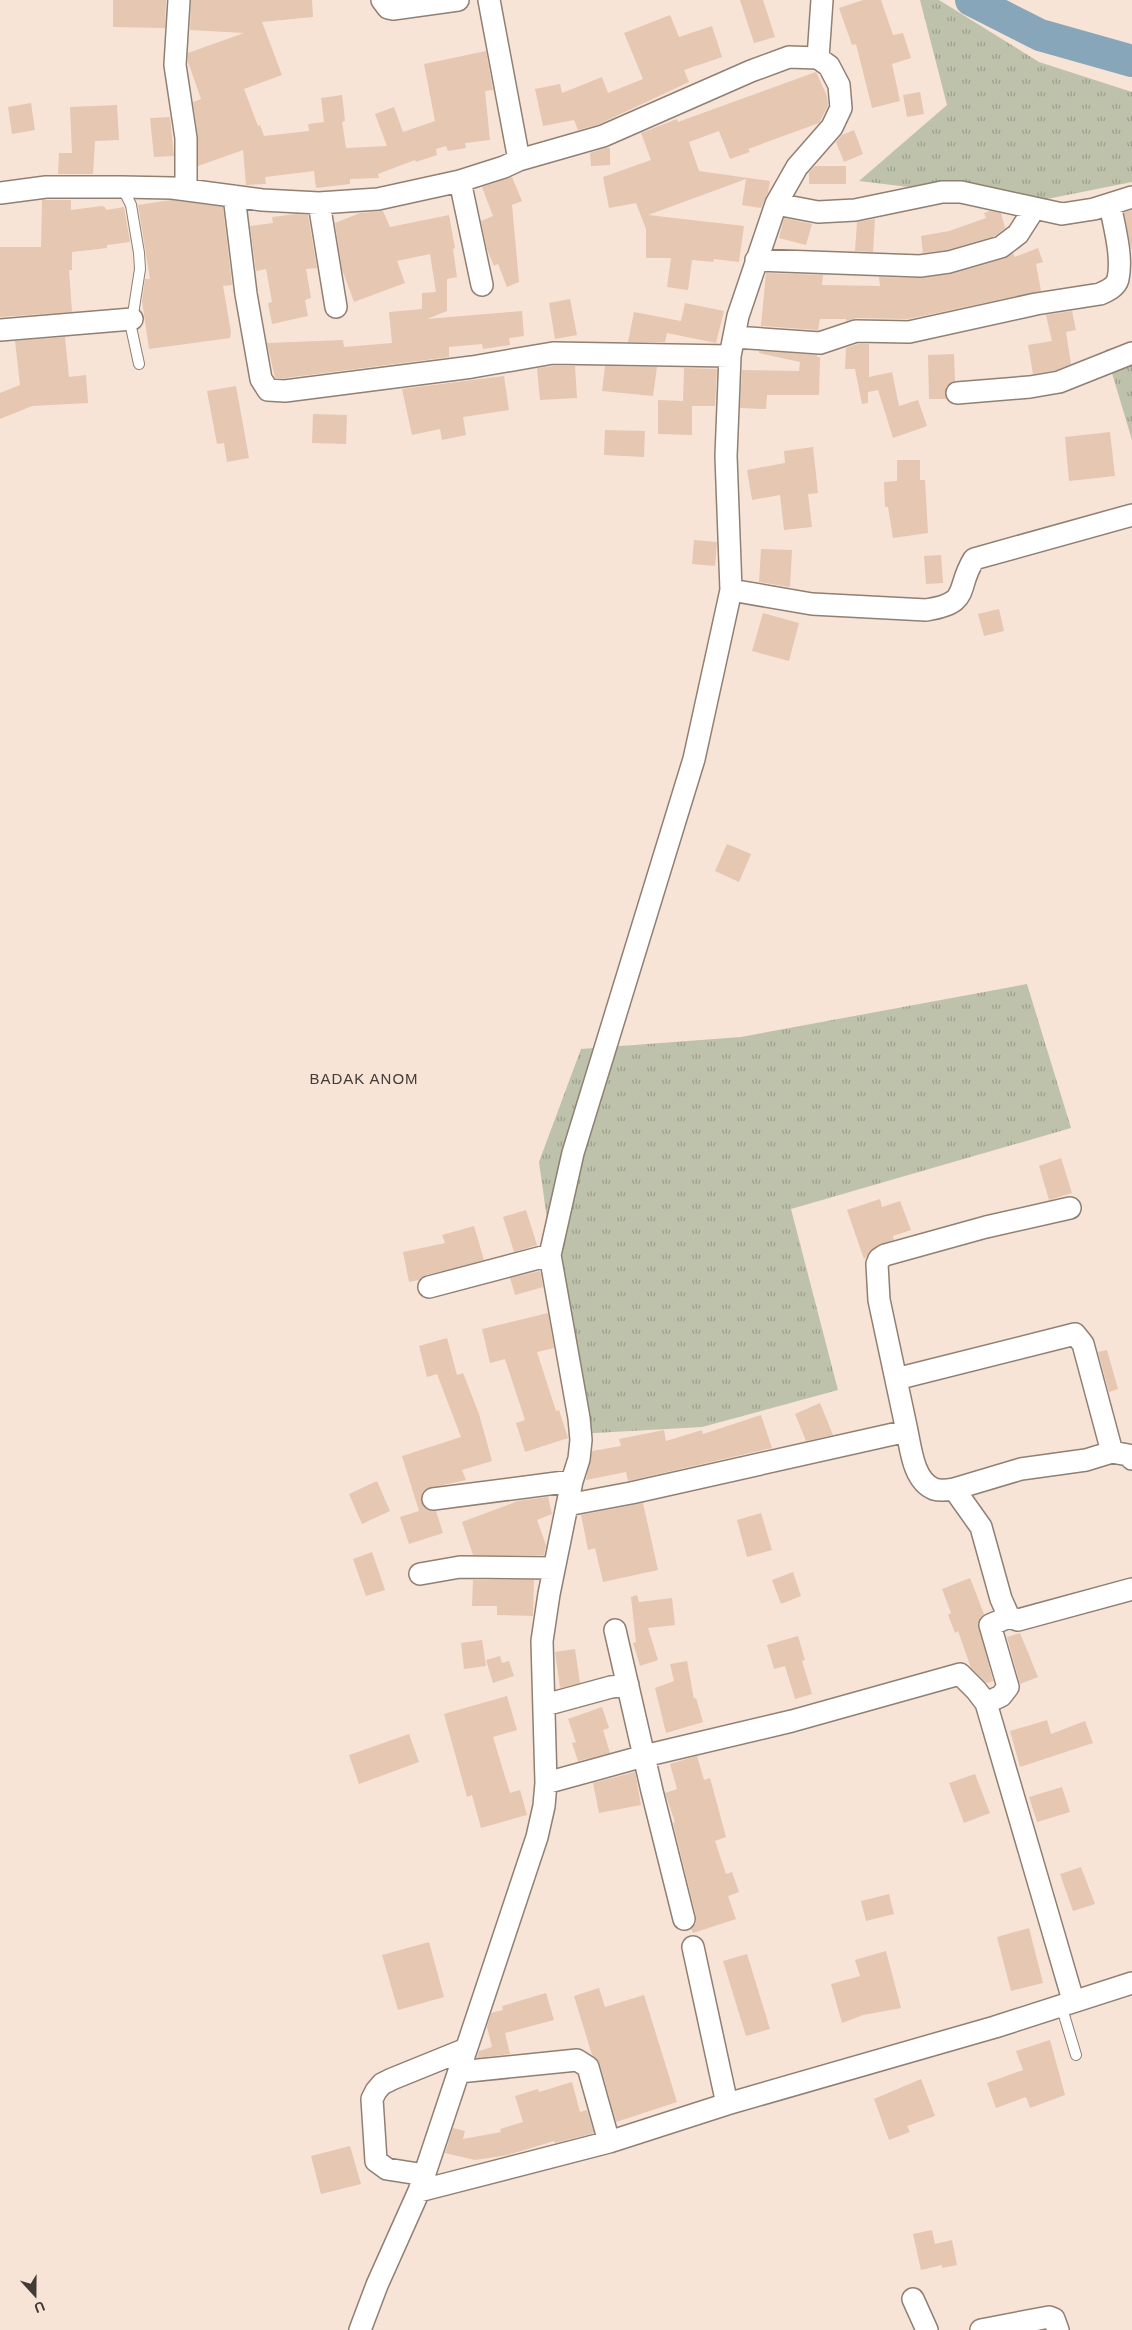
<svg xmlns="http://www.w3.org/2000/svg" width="1132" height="2330" viewBox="0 0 1132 2330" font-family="Arial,sans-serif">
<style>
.grass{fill:url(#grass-tufts)}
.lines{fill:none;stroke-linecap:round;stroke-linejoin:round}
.river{stroke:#87a6b9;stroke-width:32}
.building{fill:#e5c7b2}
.service-casing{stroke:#907f73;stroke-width:12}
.minor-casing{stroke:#907f73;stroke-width:24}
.service{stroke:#fff;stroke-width:10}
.minor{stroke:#fff;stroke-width:21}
.labels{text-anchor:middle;stroke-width:4;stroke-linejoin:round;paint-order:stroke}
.quarter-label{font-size:15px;letter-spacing:1px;fill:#423b36;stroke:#f7e4d7}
</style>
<defs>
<pattern id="grass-tufts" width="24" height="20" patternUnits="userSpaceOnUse" patternTransform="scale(1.25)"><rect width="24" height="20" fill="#bec2ab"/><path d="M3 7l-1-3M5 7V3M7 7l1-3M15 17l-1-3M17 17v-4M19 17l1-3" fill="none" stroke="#9c9f8c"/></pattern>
</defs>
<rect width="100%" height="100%" fill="#f7e4d7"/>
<path class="grass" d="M 920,0 L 939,0 L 1039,62 L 1132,92 L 1132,182 L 1032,202 L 859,181 L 947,105 Z
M 1132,342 L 1132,440 L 1105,350 Z
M 1027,984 L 1071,1128 L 791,1209 L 838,1390 L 702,1427 L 577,1434 L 539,1162 L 581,1049 L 741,1037 Z"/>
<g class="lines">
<path class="river" d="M 971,0 L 1040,35 L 1132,61"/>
</g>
<path class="building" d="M 113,0 L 166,0 L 165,28 L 113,27 Z
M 191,0 L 312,0 L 313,17 L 262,22 L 282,75 L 244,89 L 258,126 L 260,125 L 264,136 L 309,131 L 308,124 L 324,122 L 321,98 L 342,95 L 345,121 L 342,122 L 346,148 L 387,146 L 375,114 L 394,107 L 403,132 L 435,121 L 424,64 L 486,51 L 493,90 L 485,91 L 490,140 L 465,143 L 466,148 L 448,151 L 446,146 L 436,149 L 437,155 L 416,162 L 415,160 L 378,174 L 379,178 L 350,179 L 350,184 L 316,188 L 314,171 L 265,177 L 266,184 L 246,185 L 243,150 L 198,166 L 198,136 L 193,102 L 201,99 L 188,62 L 188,53 L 244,33 L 190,30 Z
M 740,0 L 763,0 L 775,37 L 754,43 Z
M 863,0 L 881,0 L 893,35 L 903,33 L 911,58 L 892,64 L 900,101 L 872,108 L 856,44 L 852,45 L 839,8 Z
M 670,15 L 679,37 L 712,26 L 722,57 L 684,70 L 689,82 L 597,125 L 578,130 L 574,120 L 543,126 L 535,89 L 560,84 L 562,93 L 602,77 L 608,93 L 643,79 L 624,33 Z
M 816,72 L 827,96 L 828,106 L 819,123 L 748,149 L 750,152 L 730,159 L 719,131 L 689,142 L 699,171 L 770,181 L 768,193 L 761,208 L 742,205 L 746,179 L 648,215 L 744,226 L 739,262 L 714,259 L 713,262 L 692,260 L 688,290 L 667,287 L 671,258 L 646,258 L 646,229 L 636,203 L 609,208 L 603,177 L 651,160 L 641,133 L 677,119 L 678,122 Z
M 920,92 L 924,114 L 907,117 L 903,95 Z
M 31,103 L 35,130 L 12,134 L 8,107 Z
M 117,105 L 119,140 L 95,141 L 93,174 L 58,174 L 59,153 L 72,153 L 70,107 Z
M 170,117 L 174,156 L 154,157 L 150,118 Z
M 854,130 L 863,154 L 844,162 L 836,142 L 842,135 Z
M 605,148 L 610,148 L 610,165 L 591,166 L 590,153 Z
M 815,166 L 846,166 L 846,184 L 809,184 L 809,172 Z
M 512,177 L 522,201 L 512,205 L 519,282 L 507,287 L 498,264 L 494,266 L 487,249 L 481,221 L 493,216 L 482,187 Z
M 42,200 L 71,200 L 71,210 L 102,206 L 105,207 L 106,210 L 124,207 L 130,242 L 107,245 L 107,248 L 72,252 L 72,270 L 69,270 L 72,312 L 0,317 L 0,247 L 41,247 Z
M 171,200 L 223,207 L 232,285 L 223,286 L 231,332 L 230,338 L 149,349 L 142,301 L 145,279 L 150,279 L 138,205 Z
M 1132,210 L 1132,249 L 1131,249 L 1124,212 Z
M 383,211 L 390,227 L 449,215 L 455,248 L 453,249 L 457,277 L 447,279 L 447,311 L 427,319 L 522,311 L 524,336 L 509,338 L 510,345 L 483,349 L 482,344 L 449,347 L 449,357 L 285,378 L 275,378 L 267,343 L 343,340 L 344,347 L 392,343 L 389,312 L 422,309 L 422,312 L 422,293 L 436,292 L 430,254 L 397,261 L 405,283 L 354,302 L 342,269 L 335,223 L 360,213 Z
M 990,211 L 1001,213 L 1005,228 L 995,236 L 946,250 L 923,253 L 921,236 L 949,231 L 986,218 L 984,213 Z
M 296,214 L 308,215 L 317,268 L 306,269 L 311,298 L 305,300 L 308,316 L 272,324 L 268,303 L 272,302 L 266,269 L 256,271 L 250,226 L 273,223 L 272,217 Z
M 784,218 L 812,224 L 806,245 L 779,238 Z
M 875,219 L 873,252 L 855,251 L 857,222 Z
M 1038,248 L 1043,262 L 1036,264 L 1041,291 L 908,319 L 856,318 L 846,321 L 846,319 L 820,319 L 818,330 L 761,326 L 766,273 L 823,275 L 822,285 L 880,286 L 879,277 L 920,278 L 951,274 L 1004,259 L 1013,253 L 1015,257 Z
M 570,299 L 577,335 L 555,339 L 549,303 Z
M 685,303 L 724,311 L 716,343 L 667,333 L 665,342 L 628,342 L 634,312 L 681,321 Z
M 1072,311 L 1076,330 L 1066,332 L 1071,364 L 1056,370 L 1033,374 L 1028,345 L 1052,341 L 1046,315 Z
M 65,337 L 69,377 L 86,375 L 88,403 L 32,406 L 0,419 L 0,393 L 20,385 L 15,341 Z
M 858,344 L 869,344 L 869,377 L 892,372 L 899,406 L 918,400 L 927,426 L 893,438 L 878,390 L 868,392 L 868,403 L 862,404 L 855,369 L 845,369 L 846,348 Z
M 759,351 L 817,355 L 817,357 L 820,357 L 819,395 L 767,395 L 766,409 L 740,408 L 742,370 L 799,371 L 800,362 L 759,353 Z
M 954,354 L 955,381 L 946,387 L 946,399 L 929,399 L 928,355 Z
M 554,366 L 575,366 L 577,398 L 540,400 L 537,368 Z
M 605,366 L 657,367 L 653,396 L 602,391 Z
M 684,368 L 717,369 L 715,406 L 692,406 L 692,435 L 658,434 L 658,400 L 683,401 Z
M 504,376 L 509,410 L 463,417 L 466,435 L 442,440 L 440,429 L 412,435 L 402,389 Z
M 236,386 L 249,458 L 227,462 L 224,443 L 217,444 L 207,391 Z
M 313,414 L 347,415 L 346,444 L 312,443 Z
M 605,430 L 645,431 L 644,457 L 604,455 Z
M 1110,432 L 1115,476 L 1069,481 L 1065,437 Z
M 813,447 L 818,493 L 808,494 L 812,527 L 784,530 L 780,495 L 752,500 L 747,470 L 785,463 L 784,451 Z
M 897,460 L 920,460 L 920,480 L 925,480 L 928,533 L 893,538 L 888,507 L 885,507 L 884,482 L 897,481 Z
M 694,540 L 717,542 L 715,566 L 692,564 Z
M 761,549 L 792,550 L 790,587 L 759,582 Z
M 941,555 L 943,583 L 926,584 L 924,556 Z
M 999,609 L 1004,631 L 984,636 L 978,614 Z
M 763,613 L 799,623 L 789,661 L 752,651 Z
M 727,844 L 751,854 L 739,882 L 715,871 Z
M 1061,1158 L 1072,1193 L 1049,1200 L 1039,1166 Z
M 880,1199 L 882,1207 L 900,1201 L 911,1230 L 893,1236 L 894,1240 L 878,1245 L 864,1259 L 847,1210 Z
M 526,1210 L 537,1245 L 514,1252 L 503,1217 Z
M 474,1226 L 484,1260 L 426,1275 L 419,1280 L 409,1282 L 403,1252 L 445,1243 L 442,1235 Z
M 540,1271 L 543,1287 L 515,1295 L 510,1278 Z
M 548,1313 L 554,1348 L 537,1352 L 556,1411 L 559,1410 L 568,1438 L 525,1452 L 516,1423 L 525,1420 L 505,1359 L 490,1363 L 482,1329 Z
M 447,1338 L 457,1375 L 463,1373 L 479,1414 L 492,1461 L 462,1470 L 466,1480 L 425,1489 L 421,1500 L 423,1506 L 429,1511 L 436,1511 L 443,1533 L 409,1544 L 400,1517 L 419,1511 L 402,1456 L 461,1437 L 437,1374 L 427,1377 L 419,1346 Z
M 1107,1350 L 1118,1389 L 1109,1392 L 1098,1352 Z
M 820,1403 L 833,1435 L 806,1441 L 795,1414 Z
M 761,1415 L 772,1448 L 628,1481 L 626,1472 L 586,1480 L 592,1451 L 621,1446 L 619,1439 L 664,1430 L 666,1441 L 702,1430 L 703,1434 Z
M 377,1481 L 390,1511 L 362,1524 L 349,1494 Z
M 548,1497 L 552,1514 L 537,1520 L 546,1545 L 544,1555 L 473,1555 L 462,1522 L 518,1501 Z
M 643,1503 L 658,1570 L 603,1582 L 595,1548 L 588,1550 L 581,1515 Z
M 761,1513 L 772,1550 L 747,1557 L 737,1520 Z
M 372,1552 L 385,1590 L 366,1596 L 353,1559 Z
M 793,1572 L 801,1596 L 781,1604 L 772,1580 Z
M 970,1578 L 984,1614 L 978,1623 L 993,1681 L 987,1683 L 971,1668 L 958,1631 L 955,1633 L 948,1615 L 951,1613 L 942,1589 Z
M 473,1580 L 534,1580 L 533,1616 L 497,1615 L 497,1606 L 472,1606 Z
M 637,1595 L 639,1602 L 672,1598 L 675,1625 L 648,1628 L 658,1660 L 640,1666 L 633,1643 L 636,1642 L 631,1597 Z
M 1020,1633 L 1038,1677 L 1020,1684 L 1007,1637 Z
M 798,1636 L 805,1660 L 802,1661 L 812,1694 L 795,1699 L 785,1666 L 774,1669 L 767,1645 Z
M 482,1640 L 486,1666 L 464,1669 L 461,1643 Z
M 575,1649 L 580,1683 L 560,1688 L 555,1652 Z
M 500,1656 L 502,1663 L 509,1661 L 514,1676 L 493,1683 L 486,1660 Z
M 687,1661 L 694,1699 L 696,1698 L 703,1722 L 666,1733 L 655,1688 L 674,1681 L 670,1664 Z
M 507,1696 L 517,1730 L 493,1737 L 510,1793 L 520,1790 L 527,1815 L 481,1828 L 472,1795 L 467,1797 L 444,1714 Z
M 602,1707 L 609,1728 L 603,1730 L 610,1753 L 578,1761 L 572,1743 L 576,1742 L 568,1719 Z
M 1047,1720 L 1051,1734 L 1085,1721 L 1093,1743 L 1020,1767 L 1010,1731 Z
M 409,1734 L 419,1762 L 359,1784 L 349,1755 Z
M 697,1756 L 704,1780 L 710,1778 L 726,1837 L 715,1841 L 726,1874 L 732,1872 L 739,1892 L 728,1896 L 736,1919 L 693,1933 L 691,1929 L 696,1923 L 696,1916 L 673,1823 L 675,1822 L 665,1793 L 677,1789 L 670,1764 Z
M 635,1772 L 641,1805 L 599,1813 L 593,1783 Z
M 975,1774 L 990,1813 L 964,1823 L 949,1783 Z
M 1062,1787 L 1070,1812 L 1037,1822 L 1029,1797 Z
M 1081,1867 L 1095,1904 L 1073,1911 L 1060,1874 Z
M 889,1894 L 894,1914 L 866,1921 L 861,1901 Z
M 1029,1928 L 1043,1983 L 1011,1991 L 997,1937 Z
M 429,1942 L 444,1997 L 398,2010 L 382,1955 Z
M 886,1951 L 901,2008 L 863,2015 L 842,2023 L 831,1984 L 860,1976 L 855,1960 Z
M 747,1954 L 770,2029 L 746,2036 L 723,1961 Z
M 599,1988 L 605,2007 L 644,1995 L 677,2102 L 616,2122 L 600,2064 L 592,2055 L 574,1996 Z
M 546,1993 L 554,2020 L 505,2033 L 510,2054 L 477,2058 L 479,2051 L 492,2047 L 487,2027 L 491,2013 L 503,2010 L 502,2006 Z
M 1050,2040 L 1065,2095 L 1030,2108 L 1026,2097 L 996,2108 L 987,2083 L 1023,2070 L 1016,2051 Z
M 921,2079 L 935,2116 L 907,2126 L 910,2132 L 889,2140 L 874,2099 Z
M 572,2082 L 580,2112 L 587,2110 L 594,2133 L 555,2143 L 554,2141 L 508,2155 L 475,2160 L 445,2153 L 453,2128 L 465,2131 L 463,2139 L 501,2132 L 500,2129 L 523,2122 L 515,2096 L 538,2089 L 539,2092 Z
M 350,2146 L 361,2184 L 321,2194 L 311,2156 Z
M 932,2230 L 935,2244 L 952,2240 L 957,2265 L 942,2268 L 942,2265 L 921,2270 L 913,2234 Z"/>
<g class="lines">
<defs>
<path id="service" d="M 122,187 L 131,205 L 139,253 L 140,269 L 131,327 L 139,364
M 1061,2005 L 1076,2055"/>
<path id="minor" d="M 179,0 L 175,65 L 186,138 L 186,190
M 382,0 L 388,8 L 393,9 L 458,0
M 489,0 L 519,160
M 818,58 L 822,0
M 460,181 L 482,285
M 0,193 L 46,187 L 122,187 L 172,188 L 262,200 L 319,203 L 378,199 L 460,181 L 504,167 L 519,160 L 603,136 L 751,71 L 789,57 L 818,58 L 829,66 L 839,85 L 841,108 L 832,127 L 797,167 L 776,204 L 738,316 L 730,356 L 726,456 L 731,590 L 694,759 L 573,1153 L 550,1255 L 579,1418 L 581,1440 L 579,1459 L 572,1481 L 549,1594 L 542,1641 L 546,1783 L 544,1806 L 537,1837 L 419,2191 L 377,2285 L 360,2330
M 234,196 L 246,294 L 261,379 L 268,390 L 285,391 L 472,367 L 553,353 L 730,356
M 319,203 L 336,307
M 776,204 L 818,212 L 855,210 L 942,192 L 961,192 L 1062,214 L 1094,209 L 1132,197
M 756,260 L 920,266 L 949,262 L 1001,247 L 1018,234 L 1034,209
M 0,330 L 132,319
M 734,337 L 820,343 L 856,331 L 909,332 L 1036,304 L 1100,294 C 1107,291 1116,287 1118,279 C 1123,257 1114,226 1110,204
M 957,393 L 1030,387 L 1059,382 L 1132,353
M 731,590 L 812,604 L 926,610 C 972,603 955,589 974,559 L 1132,515
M 429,1287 L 550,1255
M 896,1379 L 1075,1334 L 1083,1344 L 1112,1452
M 907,1431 C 911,1451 914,1481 934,1489 C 940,1491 948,1490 954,1489 L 981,1527 L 1001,1599 L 1009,1617 L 1018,1620 L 1132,1589
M 954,1489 L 1021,1469 L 1086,1460 L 1112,1452 L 1128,1455 L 1132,1459
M 433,1499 L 572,1481
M 567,1505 L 631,1493 L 907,1431 L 879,1300 L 877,1264 L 879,1259 L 885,1255 L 986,1227 L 1070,1208
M 420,1574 L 460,1567 L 554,1568
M 1009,1617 L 990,1625 L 1008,1687 L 1001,1696 L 986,1703 L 1073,2000
M 615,1630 L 652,1791 L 684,1919
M 545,1705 L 611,1687 L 628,1685
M 546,1783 L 644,1756 L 792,1721 L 960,1674 L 976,1690 L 986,1703
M 693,1947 L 727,2104
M 459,2072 L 577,2060 L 588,2067 L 609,2142
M 425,2175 L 387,2169 L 376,2161 L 372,2099 L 376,2091 L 382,2084 L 392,2079 L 466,2049
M 419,2191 L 609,2142 L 727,2104 L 995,2027 L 1132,1983
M 913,2299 L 927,2330
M 981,2330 L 1049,2317 L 1054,2319 L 1058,2330"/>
</defs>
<use href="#service" class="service-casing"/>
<use href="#minor" class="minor-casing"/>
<use href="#service" class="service"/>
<use href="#minor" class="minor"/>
</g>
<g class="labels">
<g class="quarter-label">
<text x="364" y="1084">BADAK ANOM</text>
</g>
</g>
<g transform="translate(35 2295) rotate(159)" stroke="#f7e4d7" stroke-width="4" paint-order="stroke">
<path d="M0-4L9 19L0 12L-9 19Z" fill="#423b36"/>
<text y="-8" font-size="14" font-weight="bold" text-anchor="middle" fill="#423b36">U</text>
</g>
</svg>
